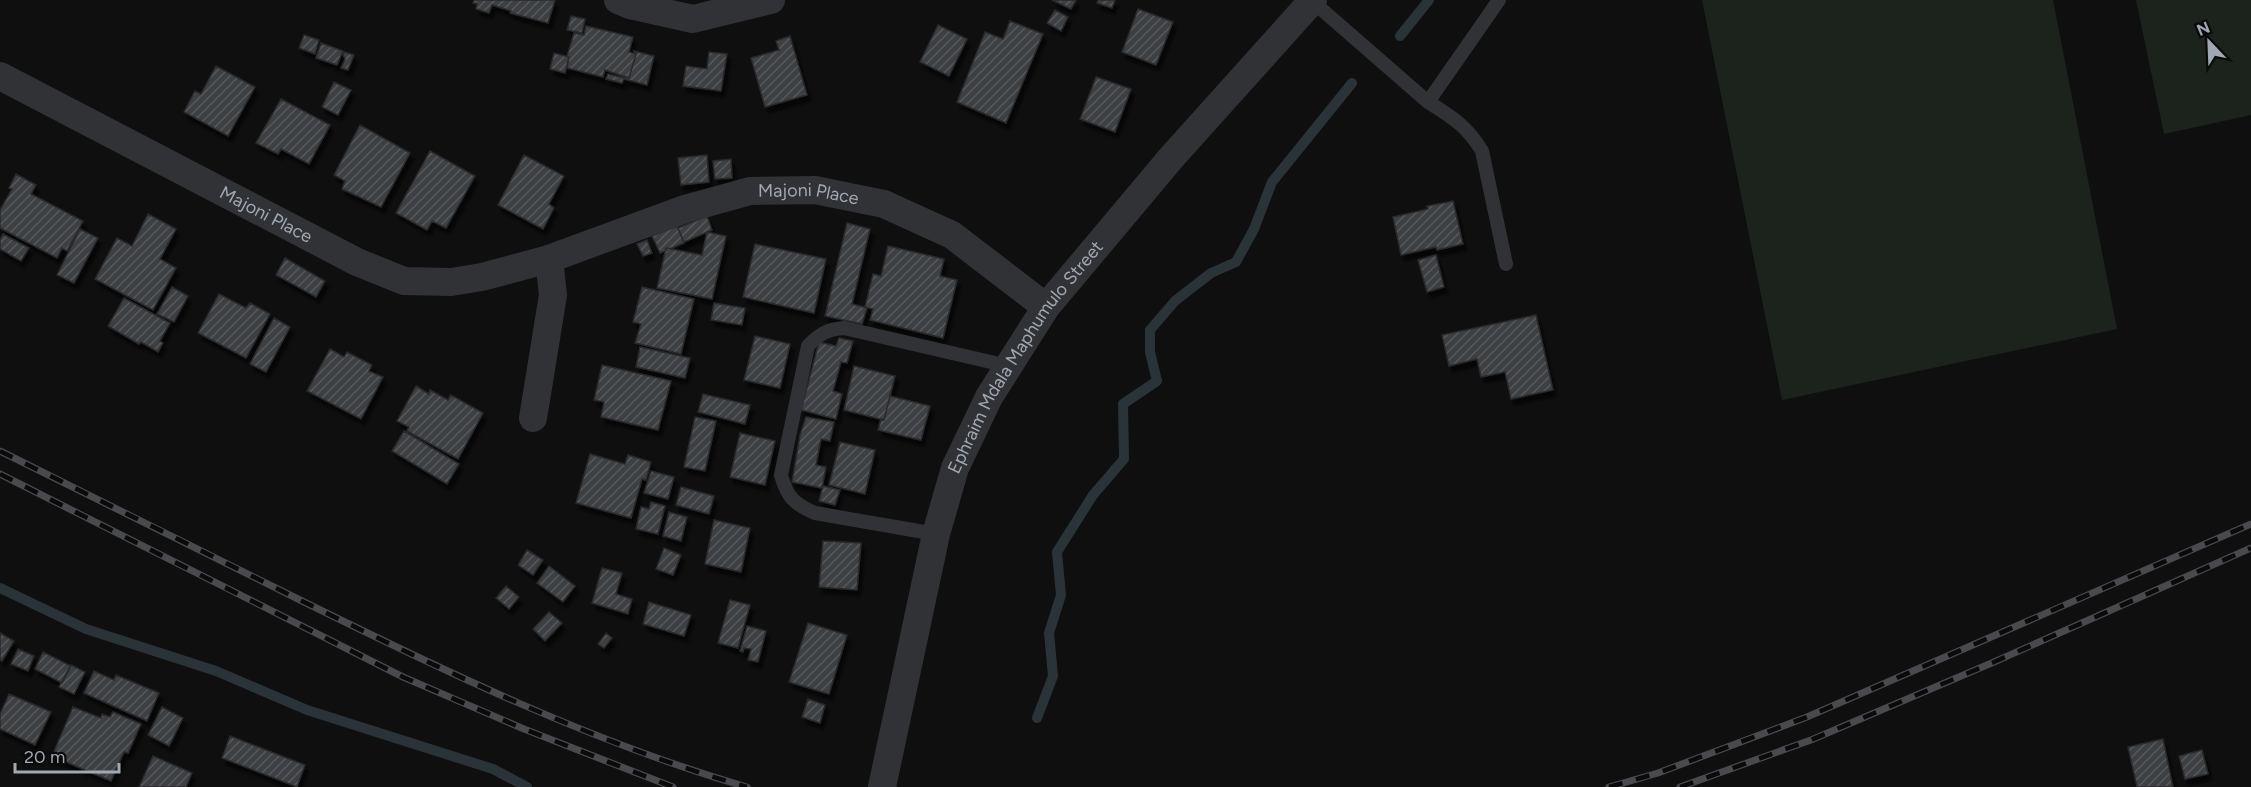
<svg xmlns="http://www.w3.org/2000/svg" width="2251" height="787" viewBox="0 0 2251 787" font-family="Figtree,sans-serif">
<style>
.pitch{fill:#1c231c}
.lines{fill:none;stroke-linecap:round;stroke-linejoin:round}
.stream{stroke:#2a3338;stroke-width:10}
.building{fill:url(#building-hatch);stroke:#292a2c;stroke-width:1.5;filter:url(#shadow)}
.lane{stroke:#303235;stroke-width:14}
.street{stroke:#303235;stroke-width:28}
.rail-casing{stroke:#484a4e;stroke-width:7}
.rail{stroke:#0a0a0b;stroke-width:4.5;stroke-dasharray:14;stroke-linecap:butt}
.labels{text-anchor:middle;stroke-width:5;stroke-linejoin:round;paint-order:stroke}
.street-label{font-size:18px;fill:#a1a8b1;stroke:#0a0a0b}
</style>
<defs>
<pattern id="building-hatch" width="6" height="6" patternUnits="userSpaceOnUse" patternTransform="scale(1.5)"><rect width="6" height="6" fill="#3e4043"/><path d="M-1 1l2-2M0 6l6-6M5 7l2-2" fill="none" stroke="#57595c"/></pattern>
<filter id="shadow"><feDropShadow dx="3.5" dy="6" stdDeviation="1.5" flood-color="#0009"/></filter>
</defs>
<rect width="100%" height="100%" fill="#0f0f10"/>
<path class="pitch" d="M 1702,0 L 2053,0 L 2117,329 L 1782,400 Z
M 2136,0 L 2251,0 L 2251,115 L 2164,134 Z"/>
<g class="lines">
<path class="stream" d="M 1400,36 L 1429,0
M 0,588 L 86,629 L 216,671 L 307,710 L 493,769 L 527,787
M 1037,718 L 1053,676 L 1049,633 L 1061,595 L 1057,552 L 1093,495 L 1124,459 L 1123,404 L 1157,381 L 1150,352 L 1150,330 L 1175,301 L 1211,273 L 1236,262 L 1254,229 L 1272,182 L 1352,83"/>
</g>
<path class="building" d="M 474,0 L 555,0 L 548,23 L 510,13 L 511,11 L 492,5 L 489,13 L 476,9 L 477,4 L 473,3 Z
M 1052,0 L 1076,0 L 1071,9 Z
M 1098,0 L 1115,0 L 1112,8 L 1097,3 Z
M 1138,9 L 1173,22 L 1156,65 L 1122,52 Z
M 1055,10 L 1068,17 L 1061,31 L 1047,23 Z
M 571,16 L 585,19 L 582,33 L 567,30 Z
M 1010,21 L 1043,34 L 1006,123 L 957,102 L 985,32 L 1003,39 Z
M 938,25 L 967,39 L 949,76 L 920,62 Z
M 586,26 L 633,37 L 629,52 L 636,54 L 629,78 L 605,70 L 603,77 L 567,68 L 569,57 L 567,56 L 574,33 L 584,35 Z
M 304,35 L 319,40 L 315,54 L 299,48 Z
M 790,36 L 807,95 L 765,107 L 751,58 L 779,50 L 776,41 Z
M 321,43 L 343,51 L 337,65 L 316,58 Z
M 634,51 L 654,56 L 647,85 L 624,79 L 625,77 L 629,78 L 636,54 Z
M 344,52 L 354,55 L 348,70 L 341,68 L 345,59 L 343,55 Z
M 709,52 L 727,54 L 721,91 L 683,86 L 686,66 L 707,69 Z
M 554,53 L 569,57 L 565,73 L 550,69 Z
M 216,66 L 255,87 L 228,136 L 184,112 L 195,91 L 201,94 Z
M 608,74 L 624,78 L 622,83 L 606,79 Z
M 1096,77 L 1131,89 L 1115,132 L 1080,119 Z
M 334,82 L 351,90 L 338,115 L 322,107 Z
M 281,99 L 330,125 L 309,164 L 281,149 L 278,154 L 256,143 Z
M 360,125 L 410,153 L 381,207 L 342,189 L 345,181 L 334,175 Z
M 430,151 L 475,176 L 446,228 L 432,221 L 427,230 L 396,213 Z
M 524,155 L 564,176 L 549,204 L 554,208 L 543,229 L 498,205 Z
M 707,155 L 709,182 L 681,185 L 678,158 Z
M 731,159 L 732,178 L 715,179 L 713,161 Z
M 16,174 L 36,185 L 31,194 L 83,221 L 67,251 L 62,248 L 57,258 L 0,228 L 0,210 L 12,189 L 9,188 Z
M 1453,201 L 1463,244 L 1437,250 L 1436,247 L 1401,255 L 1393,217 L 1428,209 L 1427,206 Z
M 148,214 L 176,229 L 160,259 L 176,268 L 153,310 L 95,279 L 117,238 L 132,246 Z
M 707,216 L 712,230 L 684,242 L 678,228 Z
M 847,223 L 870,229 L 852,304 L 867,308 L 862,324 L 825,316 Z
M 677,226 L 684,243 L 660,253 L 652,236 Z
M 80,229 L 98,238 L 74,283 L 57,275 Z
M 707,232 L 726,236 L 712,299 L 657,288 L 666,248 L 702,255 Z
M 3,234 L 29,248 L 21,261 L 0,249 L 0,240 Z
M 647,240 L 652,253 L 643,256 L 637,244 Z
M 755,244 L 826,259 L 814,313 L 743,297 Z
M 888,246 L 944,259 L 940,276 L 957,280 L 943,338 L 870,320 L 873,309 L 865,307 L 873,274 L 881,276 Z
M 1436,255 L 1444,287 L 1427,292 L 1418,260 Z
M 285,258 L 325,281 L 316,297 L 276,275 Z
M 172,287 L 188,296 L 174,322 L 157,314 Z
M 642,287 L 694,299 L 681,354 L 635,343 L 641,324 L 633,322 Z
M 219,294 L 246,308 L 250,303 L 270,314 L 246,358 L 198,333 Z
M 124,298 L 170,323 L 160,341 L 163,343 L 158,352 L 141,342 L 139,344 L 108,326 Z
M 714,303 L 745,308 L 742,325 L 711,320 Z
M 1536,315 L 1553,390 L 1511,399 L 1505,372 L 1481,377 L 1477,359 L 1449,366 L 1442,335 Z
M 274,318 L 290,327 L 266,372 L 250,364 Z
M 755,336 L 790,344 L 780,388 L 744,380 Z
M 839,338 L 853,341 L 847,363 L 841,362 L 833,391 L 842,394 L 836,419 L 801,410 L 819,342 L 836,346 Z
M 640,347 L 690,358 L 685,378 L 636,367 Z
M 330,349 L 344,357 L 347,352 L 372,365 L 369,371 L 383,377 L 361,419 L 307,391 Z
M 602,365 L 671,381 L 658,430 L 601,417 L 604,402 L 594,400 Z
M 854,366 L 895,376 L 884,420 L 844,410 Z
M 416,386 L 429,394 L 430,390 L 448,400 L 451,395 L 483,413 L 458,459 L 407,431 L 409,427 L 397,421 Z
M 703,394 L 750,405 L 745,424 L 698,412 Z
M 890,396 L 930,406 L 921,440 L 878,430 L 881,419 L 884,420 Z
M 695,417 L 716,421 L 705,471 L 684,467 Z
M 806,417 L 834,422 L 830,441 L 821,439 L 816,465 L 826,467 L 822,488 L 792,482 L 800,435 Z
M 404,431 L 459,464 L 447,484 L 392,451 Z
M 740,433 L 775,441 L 765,485 L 730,477 Z
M 840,442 L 875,450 L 865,494 L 829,485 Z
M 590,454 L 625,464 L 628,455 L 651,462 L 646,480 L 642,479 L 631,518 L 576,503 Z
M 651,471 L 674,477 L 668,499 L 644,493 Z
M 823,486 L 840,490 L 835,505 L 819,501 Z
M 681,487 L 714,496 L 709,514 L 676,505 Z
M 651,502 L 665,506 L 658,534 L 636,529 L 641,507 L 649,509 Z
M 669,512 L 687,517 L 681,541 L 663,536 Z
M 714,520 L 750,528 L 741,572 L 705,564 Z
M 823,541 L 861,543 L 857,590 L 819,587 Z
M 664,548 L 681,555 L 673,575 L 656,569 Z
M 527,550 L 543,560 L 533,575 L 518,565 Z
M 549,566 L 575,586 L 563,602 L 537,583 Z
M 602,568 L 622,573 L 616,594 L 632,599 L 628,614 L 592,603 Z
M 506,586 L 519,597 L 509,609 L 496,598 Z
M 730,600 L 750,605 L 738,648 L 718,643 Z
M 649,602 L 691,615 L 684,636 L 643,624 Z
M 549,612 L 562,623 L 545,641 L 533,629 Z
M 808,623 L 847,635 L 829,694 L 789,682 Z
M 747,626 L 766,631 L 758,662 L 748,660 L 751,649 L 744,648 L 743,652 L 740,651 Z
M 0,633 L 14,641 L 2,661 L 0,660 Z
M 606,633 L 612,638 L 604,648 L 598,644 Z
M 18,649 L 34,656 L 28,671 L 11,664 Z
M 43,652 L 71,666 L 62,683 L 35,669 Z
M 71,665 L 85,672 L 74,694 L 59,687 Z
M 94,671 L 114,680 L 116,675 L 159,693 L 147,721 L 84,693 Z
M 9,694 L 51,712 L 35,745 L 0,729 L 0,714 Z
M 808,699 L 825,705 L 820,723 L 802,717 Z
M 73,707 L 101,718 L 102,714 L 110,717 L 113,712 L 141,724 L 128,753 L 124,752 L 111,781 L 52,756 Z
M 162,707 L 183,718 L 169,746 L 148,735 Z
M 230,736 L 305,765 L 297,787 L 222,758 Z
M 2163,739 L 2173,787 L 2137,787 L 2128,747 Z
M 2202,750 L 2208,774 L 2185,779 L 2179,756 Z
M 153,756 L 192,773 L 186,787 L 139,787 Z"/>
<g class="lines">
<path class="lane" d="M 1312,1 L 1428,102 L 1499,0
M 1428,102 C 1452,117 1467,126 1482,151 L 1506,264
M 936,534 L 815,513 C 794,504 787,497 781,475 L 808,346 C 819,334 828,329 844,328 L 1008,366"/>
<g class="street">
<path d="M 618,0 L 630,5 L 693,19 L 771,0"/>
<path id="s1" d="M 0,76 L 357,262 L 404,281 L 451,282 L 482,277 L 549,259 L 685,209 L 750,191 L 815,190 L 884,204 L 952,235 L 1046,307"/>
<path d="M 533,418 L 553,295 L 549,259"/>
<path id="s2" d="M 882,787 L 936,534 L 955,468 L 989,397 L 1046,307 L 1171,158 L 1313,0"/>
</g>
<defs>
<path id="rail" d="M 0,451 C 99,500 198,549 296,598 C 442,670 591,742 747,787
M 0,474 L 403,677 L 524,729 L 673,787
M 1609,787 L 1658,773 L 1807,717 L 2251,524
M 1680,787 L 1811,740 L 1994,662 L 2251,548"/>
</defs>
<use href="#rail" class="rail-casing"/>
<use href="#rail" class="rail"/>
</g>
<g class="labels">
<g class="street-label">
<text dy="6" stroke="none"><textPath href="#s1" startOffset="872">Majoni Place</textPath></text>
<text dy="6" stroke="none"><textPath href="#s1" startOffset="300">Majoni Place</textPath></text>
<text dy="6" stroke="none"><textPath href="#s2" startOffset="459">Ephraim Mdala Maphumulo Street</textPath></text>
</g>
</g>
<g transform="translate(2209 42) rotate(337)" stroke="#0a0a0b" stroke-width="4.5" paint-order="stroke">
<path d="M0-4.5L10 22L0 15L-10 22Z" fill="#a1a8b1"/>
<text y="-9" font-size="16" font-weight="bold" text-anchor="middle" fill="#a1a8b1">N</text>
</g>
<path d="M15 763v9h104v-9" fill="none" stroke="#a1a8b1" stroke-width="3"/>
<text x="24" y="763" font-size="18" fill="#a1a8b1" stroke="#0a0a0b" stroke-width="4.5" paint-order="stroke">20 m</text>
</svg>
